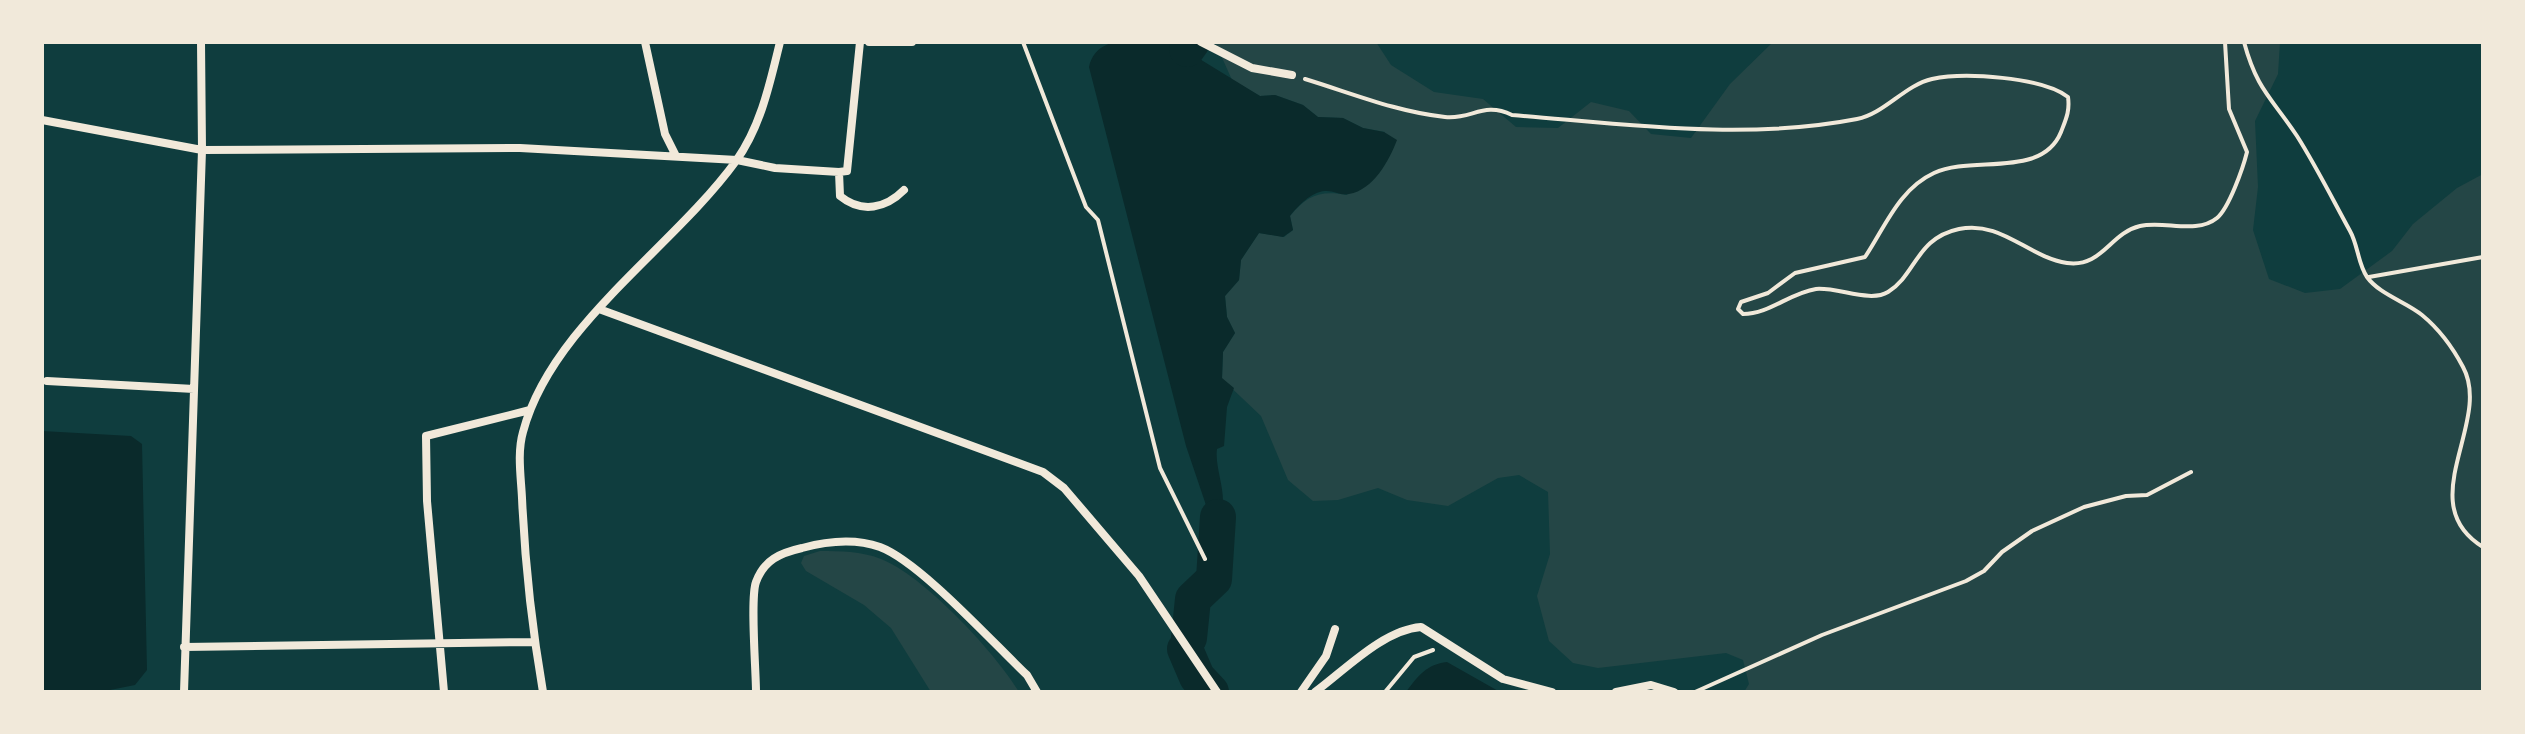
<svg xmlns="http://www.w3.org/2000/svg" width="2525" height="734" viewBox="0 0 2525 734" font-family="'Public Sans',sans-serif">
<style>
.green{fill:#244646}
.water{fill:#0a2a2b}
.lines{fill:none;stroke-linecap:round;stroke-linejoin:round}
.river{stroke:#0a2a2b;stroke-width:36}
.path{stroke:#f1e9da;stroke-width:4}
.minor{stroke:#f1e9da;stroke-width:8}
</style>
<rect width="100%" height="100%" fill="#0f3d3e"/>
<path class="green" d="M 1215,42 L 1376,42 L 1391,65 L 1434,92 L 1483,99 L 1516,127 L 1558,128 L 1591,102 L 1629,111 L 1651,134 L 1691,138 L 1730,84 L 1773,42 L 2280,42 L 2278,74 L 2255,121 L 2258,187 L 2253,230 L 2269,279 L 2305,293 L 2340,289 L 2392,251 L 2413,224 L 2457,188 L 2483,174 L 2483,692 L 1744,692 L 1749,684 L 1743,660 L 1726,653 L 1598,668 L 1573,663 L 1549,641 L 1537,596 L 1550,554 L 1548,492 L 1519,475 L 1498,478 L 1448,506 L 1407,500 L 1378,488 L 1338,500 L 1313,501 L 1288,480 L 1261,416 L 1222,379 L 1223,352 L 1235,333 L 1227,317 L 1225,296 L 1239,280 L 1241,260 L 1259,233 L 1284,237 L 1293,230 L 1290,216 C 1307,195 1321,190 1347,195 L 1385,132 L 1363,128 L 1343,118 L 1318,117 L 1303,105 L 1275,95 L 1260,96 L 1232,80 Z
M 820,551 C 840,551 861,551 881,559 C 923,575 996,653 1019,692 L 931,692 L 891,628 L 864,605 L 806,571 L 801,563 L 804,556 Z"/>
<path class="water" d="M 1172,42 L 1260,96 L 1275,95 L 1303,105 L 1318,117 L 1343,118 L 1363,128 L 1384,132 L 1397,140 C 1389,161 1373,190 1349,194 C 1341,196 1333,190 1325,191 C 1311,192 1298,206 1290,216 L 1293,230 L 1283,237 L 1259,233 L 1241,260 L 1239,280 L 1225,296 L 1227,317 L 1235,333 L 1223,352 L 1222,378 L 1234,388 L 1227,407 L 1224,446 L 1217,449 C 1214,470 1231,500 1218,517 L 1208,511 L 1186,446 L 1089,67 C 1097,31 1141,42 1172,42 Z
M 42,431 L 131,436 L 142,444 L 147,670 L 135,685 L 100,692 L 42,692 Z
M 1447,662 L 1500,692 L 1406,692 C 1418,676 1427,664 1447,662 Z"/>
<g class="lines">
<path class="river" d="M 1187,49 L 1192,42
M 1189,638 L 1193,599 L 1214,579 L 1218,517
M 1185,649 L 1197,677 L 1211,692"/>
<path class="path" d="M 1023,42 L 1086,207 L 1098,220 L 1160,468 L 1205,559
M 2244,42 C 2257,90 2271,97 2297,136 C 2316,166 2333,200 2350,231 C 2358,245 2358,264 2367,277 C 2379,294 2406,302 2422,315 C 2439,329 2453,348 2463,367 C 2493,422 2411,503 2483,547
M 1305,79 C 1351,93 1397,112 1445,117 C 1472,120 1483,101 1512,115 C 1625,124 1744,141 1857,119 C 1884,114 1905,85 1932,79 C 1964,72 2042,77 2068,97 C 2070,111 2066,119 2061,132 C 2042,179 1973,155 1934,173 C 1899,189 1885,227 1865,257 L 1795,273 L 1768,293 L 1741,302 L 1738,309 L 1743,314 C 1769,314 1790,293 1816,289 C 1838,287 1870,303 1888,292 C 1916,275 1916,238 1959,229 C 2001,220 2028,257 2067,263 C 2102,268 2110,233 2140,226 C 2164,220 2196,235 2217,218 C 2229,208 2243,168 2247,152 L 2229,109 L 2225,42
M 2369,277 L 2483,257
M 1385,692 L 1414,657 L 1433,650
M 1695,692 L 1822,635 L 1966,581 L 1984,571 L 2002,552 L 2032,531 L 2084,507 L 2126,496 L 2147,495 L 2191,472"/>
<path class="minor" d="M 645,42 L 665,134 L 676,156
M 869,42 L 912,42
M 1201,42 L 1252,68 L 1292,75
M 42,120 L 202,150 L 520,148 L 737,160 L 775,168 L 839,172 L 847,171 L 860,42
M 839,172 L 840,196 C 862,214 886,208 904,190
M 599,309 L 1043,472 L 1064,488 L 1139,576 L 1217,692
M 47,381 L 194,389
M 184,647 L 534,642
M 184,692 L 202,150 L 201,42
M 444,692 L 427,501 L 426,436 L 530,410
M 543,692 C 532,628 525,564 522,498 C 521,477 517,453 523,432 C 551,326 673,248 736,161 C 761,126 770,83 780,42
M 756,692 C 756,670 750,598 756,582 C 764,560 780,553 802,548 C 828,541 854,538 880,547 C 920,562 993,643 1027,675 L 1037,692
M 1301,692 L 1326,656 L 1335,629
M 1315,692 C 1345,670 1383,630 1421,627 L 1503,679 L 1552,692
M 1616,692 L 1651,685 L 1674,692"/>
</g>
<rect width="2525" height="734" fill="none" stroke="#f1e9da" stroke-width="88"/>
</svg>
